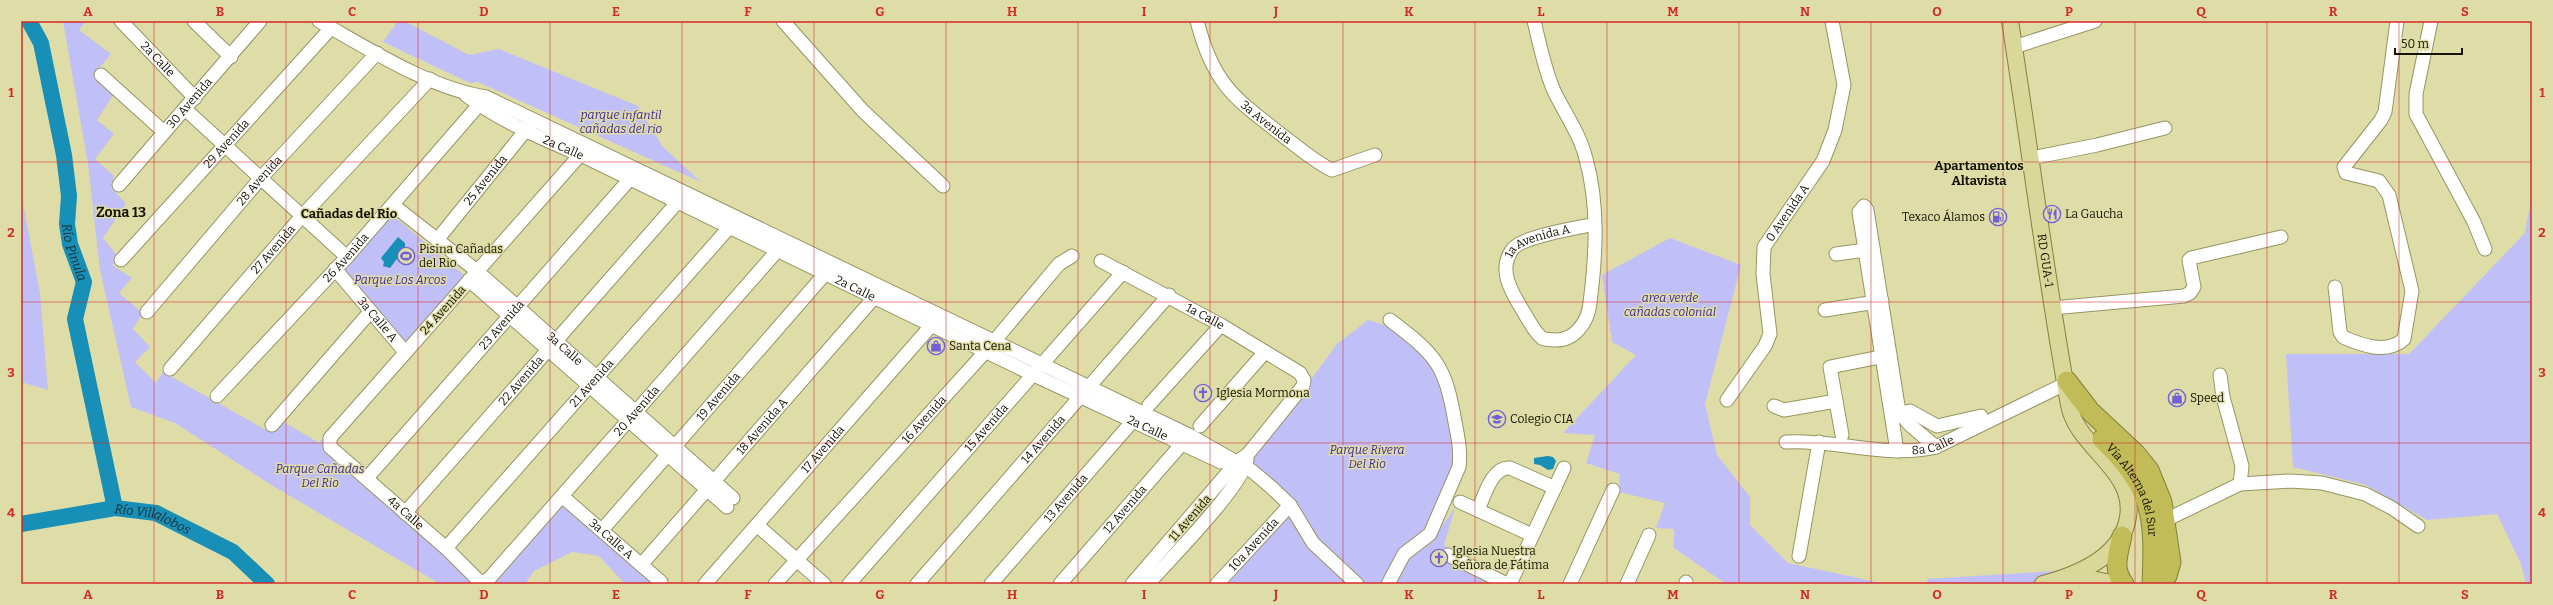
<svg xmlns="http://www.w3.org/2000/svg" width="2553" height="605" viewBox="0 0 2553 605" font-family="Bitter,serif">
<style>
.green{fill:#c1bff7}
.water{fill:#178fb6}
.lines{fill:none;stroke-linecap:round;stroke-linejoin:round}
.river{stroke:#178fb6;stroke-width:16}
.minor-casing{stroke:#979562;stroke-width:15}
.major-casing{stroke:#85813a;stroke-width:18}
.highway-casing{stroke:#85813a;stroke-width:21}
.minor{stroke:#fff;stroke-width:13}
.major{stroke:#dad79b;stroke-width:16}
.highway{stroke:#c1bc58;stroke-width:19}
.grid{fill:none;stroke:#d62828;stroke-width:1;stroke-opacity:0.55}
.labels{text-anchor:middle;stroke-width:3;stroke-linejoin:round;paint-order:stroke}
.street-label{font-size:12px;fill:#151402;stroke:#dedda8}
.park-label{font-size:12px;font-style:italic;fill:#432897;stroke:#dedda8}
.poi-label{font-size:12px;fill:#151402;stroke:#dedda8;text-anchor:start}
.neighbourhood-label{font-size:13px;font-weight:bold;fill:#151402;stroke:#dedda8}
.water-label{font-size:13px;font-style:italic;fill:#172f38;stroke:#dedda8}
.quarter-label{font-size:14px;font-weight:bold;fill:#151402;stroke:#dedda8}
.neatline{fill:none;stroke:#d62828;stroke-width:1.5}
.grid-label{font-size:13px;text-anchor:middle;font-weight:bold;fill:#d62828}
</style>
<rect width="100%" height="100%" fill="#dedda8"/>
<path class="green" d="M 63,21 L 86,21 L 79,30 L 111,54 L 95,73 L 116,91 L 97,120 L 114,134 L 95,159 L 114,176 L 111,187 L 126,204 L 103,238 L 121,260 L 112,265 L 132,278 L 119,293 L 143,313 L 133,329 L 150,347 L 135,362 L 156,383 L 163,372 L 268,431 L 284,422 L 319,443 L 325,436 L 484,584 L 440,584 L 273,486 L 175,423 L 131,407 L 100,270 L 88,164 Z
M 398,21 L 404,21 L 469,55 L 499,49 L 638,106 L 663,147 L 701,182 L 478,82 L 470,83 L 383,42 Z
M 2532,193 L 2532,584 L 2526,584 L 2521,564 L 2497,514 L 2427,520 L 2366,485 L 2293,467 L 2286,354 L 2409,354 L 2525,233 Z
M 22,198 L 40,293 L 48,390 L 21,382 Z
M 391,214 L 465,276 L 403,345 L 336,269 Z
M 1670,238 L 1741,265 L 1705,404 L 1717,455 L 1750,497 L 1750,525 L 1788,563 L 1886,584 L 1726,584 L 1674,548 L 1674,529 L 1656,528 L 1665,503 L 1619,492 L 1620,474 L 1586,463 L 1595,435 L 1563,433 L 1636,355 L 1612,342 L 1602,275 Z
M 1368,320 L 1391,327 L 1434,359 L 1451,395 L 1457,472 L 1438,531 L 1455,508 L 1444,545 L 1503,574 L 1498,584 L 1488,584 L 1483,581 L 1481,584 L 1218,584 L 1292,506 L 1252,471 L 1254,457 L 1337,344 Z
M 565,503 L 656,580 L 652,584 L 625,584 L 599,556 L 572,552 L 534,571 L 525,584 L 489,584 Z
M 2071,570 L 2030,584 L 1926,584 L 1928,579 Z"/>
<path class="water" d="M 398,237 L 405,243 L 405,251 L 399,256 L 390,268 L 383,266 L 384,262 L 381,258 Z
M 1548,456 L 1553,457 L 1556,461 L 1553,469 L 1548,470 L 1540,465 L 1534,464 L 1534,458 Z"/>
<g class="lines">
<g class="river">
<path id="s1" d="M 29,21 L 41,43 L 64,155 L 69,196 L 67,224 L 70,244 L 84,282 L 75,319 L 115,508"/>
<path id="s2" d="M 21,524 L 115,508 L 156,513 L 233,552 L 267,584"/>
</g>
<defs>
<g id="minor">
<path id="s3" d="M 121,21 L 195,98"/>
<path d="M 194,21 L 231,57"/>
<path d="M 319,21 C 369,49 429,88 486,97 L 1189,435 L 1252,471 L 1271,487 L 1290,505 L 1313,543 L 1357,584"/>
<path d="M 783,21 L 863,111 L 943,186"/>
<path id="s4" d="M 1197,21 C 1214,87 1236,99 1287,139 C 1302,150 1315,162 1332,170 L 1375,155"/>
<path id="s5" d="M 1534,21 C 1540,45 1544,68 1554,91 C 1565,114 1580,134 1586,159 C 1599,206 1596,255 1590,303 C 1588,322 1575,341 1554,340 C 1550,339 1545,340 1542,338 C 1535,333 1531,324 1526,316 C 1515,297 1496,272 1512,250 C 1521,236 1577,228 1595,224"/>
<path d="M 2431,21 L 2416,94 L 2416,114 L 2474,222 L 2485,249"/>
<path d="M 2014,47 L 2095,21"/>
<path d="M 101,75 L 164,132"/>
<path id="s6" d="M 466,95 C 501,122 544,139 585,157 L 1038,377 L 1221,462"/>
<path d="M 185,109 L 347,257"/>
<path id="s7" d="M 588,146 L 330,438 L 330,447 L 446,548 L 480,582 L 488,580 L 785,242"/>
<path d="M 2031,158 L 2097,145 L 2165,128"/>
<path id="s8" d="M 119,185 L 260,21"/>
<path id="s9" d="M 393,205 L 477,271 L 733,498"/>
<path id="s10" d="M 437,240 L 530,125"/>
<path d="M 1836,254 L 1873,249"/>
<path id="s11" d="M 121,260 L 331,28"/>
<path id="s12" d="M 1101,261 L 1221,325 L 1300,373 L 1304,380 L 1303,386 L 1248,454 L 1237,462 L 1132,584"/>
<path id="s13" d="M 335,269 L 405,352"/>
<path d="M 469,280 L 727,507"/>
<path d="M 2335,287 L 2340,332 L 2343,337 C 2361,345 2387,355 2404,339 L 2412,291 L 2389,195 L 2379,181 L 2346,173 L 2344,167 L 2381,120 L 2385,112 L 2397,21"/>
<path d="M 2052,308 L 2184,296 L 2190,293 L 2194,287 L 2189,260 L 2191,258 L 2281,237"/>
<path d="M 1825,310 L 1882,301"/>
<path id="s14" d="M 147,312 L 260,179 L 377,53"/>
<path id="s15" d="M 170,369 L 302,216 L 430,79"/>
<path d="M 2220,375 L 2223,397 L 2242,466 L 2240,484"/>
<path id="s16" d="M 217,396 L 347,257 L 484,99"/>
<path id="s17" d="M 1727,400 L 1765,346 L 1770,334 L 1763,274 L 1764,247 L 1823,161 L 1835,130 L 1844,85 L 1832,21"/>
<path d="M 1149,405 L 1221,325"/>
<path d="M 1774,406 L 1784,410 L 1836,401"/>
<path d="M 1895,414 L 1910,411 L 1937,426 L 1981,416"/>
<path d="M 272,425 L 370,312"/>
<path d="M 1200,426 L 1265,352"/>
<path d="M 1842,435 L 1830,367 L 1890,355"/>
<path id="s18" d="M 1786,442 C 1836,439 1887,459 1936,447 L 2067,383"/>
<path d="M 1897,451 L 1859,212 L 1864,206 L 1867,210 L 1899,412 L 1910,425 L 1936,447"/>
<path id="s19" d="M 367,478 L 636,172"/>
<path id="s20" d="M 563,497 L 661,582"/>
<path d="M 1460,502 L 1532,535"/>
<path d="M 1478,510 C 1484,497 1492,466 1510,468 L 1555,488"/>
<path id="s21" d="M 405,513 L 682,197"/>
<path d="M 2165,518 L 2172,517 L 2240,484 L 2290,481 L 2322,483 L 2365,494 L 2392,508 L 2418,526"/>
<path d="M 758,526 L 824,584"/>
<path id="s22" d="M 602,530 L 831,267"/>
<path id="s23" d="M 446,548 L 734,222"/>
<path d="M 1448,555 L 1507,584"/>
<path d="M 1799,556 L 1819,442"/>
<path id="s24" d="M 641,565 L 879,292"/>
<path id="s25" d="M 705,584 L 937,319"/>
<path id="s26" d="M 775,584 L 986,351 L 1059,264 L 1072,256"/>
<path id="s27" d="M 849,584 L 1123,272"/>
<path id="s28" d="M 917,584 L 1169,295"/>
<path id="s29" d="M 991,584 L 1138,415"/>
<path id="s30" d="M 1060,584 L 1187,438"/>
<path d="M 1148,584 C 1169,560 1242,487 1247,460"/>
<path id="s31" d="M 1217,584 L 1290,505"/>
<path d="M 1388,584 L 1404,554 L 1430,534 L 1459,467 C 1461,452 1458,437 1455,422 C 1445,364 1436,355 1390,320"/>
<path d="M 1510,584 L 1564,468"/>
<path d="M 1570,584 L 1613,490"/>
<path d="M 1627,584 L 1649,535"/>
<path d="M 1686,584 L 1686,582"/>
</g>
<g id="major">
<path id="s32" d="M 2010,21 C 2030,149 2046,278 2069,405 C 2077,448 2136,470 2128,517 C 2122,557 2077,575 2043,584"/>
<path d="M 2066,579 L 2096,580 L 2116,584"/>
</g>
<g id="highway">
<path d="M 2067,381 L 2090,411 L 2136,454 L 2149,470 L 2162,502 L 2171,562 L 2167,576 L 2158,584"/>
<path id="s33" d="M 2102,439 C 2153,489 2155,515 2152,584"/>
<path d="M 2122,536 C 2118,554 2112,569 2124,584"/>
</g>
</defs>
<use href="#minor" class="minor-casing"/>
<use href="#major" class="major-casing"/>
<use href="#highway" class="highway-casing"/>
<use href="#minor" class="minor"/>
<use href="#major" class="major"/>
<use href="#highway" class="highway"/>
</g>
<path class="grid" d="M 154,21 L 154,584M 286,21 L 286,584M 418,21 L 418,584M 550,21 L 550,584M 682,21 L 682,584M 814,21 L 814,584M 946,21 L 946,584M 1078,21 L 1078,584M 1210,21 L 1210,584M 1343,21 L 1343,584M 1475,21 L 1475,584M 1607,21 L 1607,584M 1739,21 L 1739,584M 1871,21 L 1871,584M 2003,21 L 2003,584M 2135,21 L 2135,584M 2267,21 L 2267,584M 2399,21 L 2399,584M 21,162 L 2532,162M 21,302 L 2532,302M 21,443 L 2532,443"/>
<defs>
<symbol id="restaurant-ring" viewBox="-11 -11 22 22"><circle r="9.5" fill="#dedda8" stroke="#725fd9" stroke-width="1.5"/><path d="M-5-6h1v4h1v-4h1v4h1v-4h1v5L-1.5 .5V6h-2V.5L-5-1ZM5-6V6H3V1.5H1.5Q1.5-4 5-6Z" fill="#725fd9"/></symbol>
<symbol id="fuel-ring" viewBox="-11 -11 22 22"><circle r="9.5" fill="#dedda8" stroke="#725fd9" stroke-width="1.5"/><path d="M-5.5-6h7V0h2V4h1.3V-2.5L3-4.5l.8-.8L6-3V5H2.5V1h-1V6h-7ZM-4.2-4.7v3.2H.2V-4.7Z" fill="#725fd9"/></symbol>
<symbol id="stadium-ring" viewBox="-11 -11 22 22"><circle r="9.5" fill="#dedda8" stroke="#725fd9" stroke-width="1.5"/><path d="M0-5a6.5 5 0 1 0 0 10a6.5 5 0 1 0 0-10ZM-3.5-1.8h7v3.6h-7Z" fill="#725fd9"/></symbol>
<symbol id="shop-ring" viewBox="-11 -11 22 22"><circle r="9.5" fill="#dedda8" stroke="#725fd9" stroke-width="1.5"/><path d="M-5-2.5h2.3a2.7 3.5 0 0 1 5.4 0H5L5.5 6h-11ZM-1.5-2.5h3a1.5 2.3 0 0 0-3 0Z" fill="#725fd9"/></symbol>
<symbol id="church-ring" viewBox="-11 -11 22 22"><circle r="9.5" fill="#dedda8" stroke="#725fd9" stroke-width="1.5"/><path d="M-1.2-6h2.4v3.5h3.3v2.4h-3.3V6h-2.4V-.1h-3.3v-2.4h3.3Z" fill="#725fd9"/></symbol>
<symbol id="school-ring" viewBox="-11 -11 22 22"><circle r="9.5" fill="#dedda8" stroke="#725fd9" stroke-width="1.5"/><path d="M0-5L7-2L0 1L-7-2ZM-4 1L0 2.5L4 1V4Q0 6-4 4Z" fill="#725fd9"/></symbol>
</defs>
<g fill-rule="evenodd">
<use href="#restaurant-ring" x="2042" y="204" width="20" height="20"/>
<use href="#fuel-ring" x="1988" y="207" width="20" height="20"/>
<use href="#stadium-ring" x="396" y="246" width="20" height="20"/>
<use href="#shop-ring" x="926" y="336" width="20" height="20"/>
<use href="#church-ring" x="1193" y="383" width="20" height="20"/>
<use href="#shop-ring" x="2167" y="388" width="20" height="20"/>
<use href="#school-ring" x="1487" y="409" width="20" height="20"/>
<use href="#church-ring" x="1429" y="548" width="20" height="20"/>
</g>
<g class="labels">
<g class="street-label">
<text dy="4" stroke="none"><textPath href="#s3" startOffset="53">2a Calle</textPath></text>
<text dy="4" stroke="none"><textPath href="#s8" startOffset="108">30 Avenida</textPath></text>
<text dy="4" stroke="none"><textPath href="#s4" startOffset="126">3a Avenida</textPath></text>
<text dy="4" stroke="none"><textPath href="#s11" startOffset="157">29 Avenida</textPath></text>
<text dy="4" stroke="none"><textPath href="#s6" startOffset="111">2a Calle</textPath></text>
<text dy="4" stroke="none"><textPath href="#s10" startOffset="77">25 Avenida</textPath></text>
<text dy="4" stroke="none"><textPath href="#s14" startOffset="173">28 Avenida</textPath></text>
<text dy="4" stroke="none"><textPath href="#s17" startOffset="208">0 Avenida A</textPath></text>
<text dy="4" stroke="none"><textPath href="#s5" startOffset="489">1a Avenida A</textPath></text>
<text dy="4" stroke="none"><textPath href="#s15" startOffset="158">27 Avenida</textPath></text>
<text dy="4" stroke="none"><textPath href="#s16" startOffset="189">26 Avenida</textPath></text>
<text dy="4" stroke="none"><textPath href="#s32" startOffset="242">RD GUA-1</textPath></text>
<text dy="4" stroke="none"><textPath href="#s6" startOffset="435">2a Calle</textPath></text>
<text transform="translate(443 310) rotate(-48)" y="4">24 Avenida</text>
<text dy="4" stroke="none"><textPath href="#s12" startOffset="118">1a Calle</textPath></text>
<text dy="4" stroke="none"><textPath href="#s13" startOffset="66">3a Calle A</textPath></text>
<text dy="4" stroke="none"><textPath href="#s19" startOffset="204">23 Avenida</textPath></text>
<text dy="4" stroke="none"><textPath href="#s9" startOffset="224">3a Calle</textPath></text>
<text dy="4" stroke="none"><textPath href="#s21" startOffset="176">22 Avenida</textPath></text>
<text dy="4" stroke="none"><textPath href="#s23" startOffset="220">21 Avenida</textPath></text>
<text dy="4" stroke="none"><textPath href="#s22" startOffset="177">19 Avenida</textPath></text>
<text dy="4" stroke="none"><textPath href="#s7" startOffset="834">20 Avenida</textPath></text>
<text dy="4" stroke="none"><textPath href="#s26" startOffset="222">16 Avenida</textPath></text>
<text dy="4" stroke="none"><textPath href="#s24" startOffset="184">18 Avenida A</textPath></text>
<text dy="4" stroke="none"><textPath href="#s27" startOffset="208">15 Avenida</textPath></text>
<text dy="4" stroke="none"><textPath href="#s6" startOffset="759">2a Calle</textPath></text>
<text dy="4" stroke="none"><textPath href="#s28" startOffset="192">14 Avenida</textPath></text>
<text dy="4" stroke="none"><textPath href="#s18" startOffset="148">8a Calle</textPath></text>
<text dy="4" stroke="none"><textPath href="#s25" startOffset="179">17 Avenida</textPath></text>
<text dy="4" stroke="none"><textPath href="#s33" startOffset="61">Vía Alterna del Sur</textPath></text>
<text dy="4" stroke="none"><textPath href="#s29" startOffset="114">13 Avenida</textPath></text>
<text dy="4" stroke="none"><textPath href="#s30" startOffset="99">12 Avenida</textPath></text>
<text dy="4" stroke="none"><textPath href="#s7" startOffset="499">4a Calle</textPath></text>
<text transform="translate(1190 518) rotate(-49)" y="4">11 Avenida</text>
<text dy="4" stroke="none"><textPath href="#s20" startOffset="64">3a Calle A</textPath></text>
<text dy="4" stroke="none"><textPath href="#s31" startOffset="54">10a Avenida</textPath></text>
</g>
<g class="park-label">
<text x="621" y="119">parque infantil<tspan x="621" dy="14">cañadas del rio</tspan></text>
<text x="400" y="284">Parque Los Arcos</text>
<text x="1670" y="302">area verde<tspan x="1670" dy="14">cañadas colonial</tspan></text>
<text x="1367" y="454">Parque Rivera<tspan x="1367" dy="14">Del Rio</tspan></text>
<text x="320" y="473">Parque Cañadas<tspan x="320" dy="14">Del Rio</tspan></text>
</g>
<g class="poi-label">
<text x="2065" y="218">La Gaucha</text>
<text x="1985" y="221" text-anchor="end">Texaco Álamos</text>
<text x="419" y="253">Pisina Cañadas<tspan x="419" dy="14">del Rio</tspan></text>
<text x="949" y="350">Santa Cena</text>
<text x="1216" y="397">Iglesia Mormona</text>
<text x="2190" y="402">Speed</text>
<text x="1510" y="423">Colegio CIA</text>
<text x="1452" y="555">Iglesia Nuestra<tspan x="1452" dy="14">Señora de Fátima</tspan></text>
</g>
<g class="neighbourhood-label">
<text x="1979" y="170">Apartamentos<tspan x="1979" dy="15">Altavista</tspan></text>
<text x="349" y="218">Cañadas del Rio</text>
</g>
<g class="water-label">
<text dy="5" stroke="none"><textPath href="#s1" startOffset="238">Río Pinula</textPath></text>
<text dy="5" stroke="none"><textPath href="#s2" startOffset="135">Río Villalobos</textPath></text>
</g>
<g class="quarter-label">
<text x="121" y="217">Zona 13</text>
</g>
</g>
<rect width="2553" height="605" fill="none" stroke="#dedda8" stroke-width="44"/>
<path d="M2395 48v6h67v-6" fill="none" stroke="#151402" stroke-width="2"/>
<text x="2401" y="48" font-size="12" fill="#151402" stroke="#dedda8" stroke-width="3" paint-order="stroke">50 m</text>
<rect x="22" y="22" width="2509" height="561" class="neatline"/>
<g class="grid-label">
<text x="88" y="16">A</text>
<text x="220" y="16">B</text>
<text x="352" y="16">C</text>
<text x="484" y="16">D</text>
<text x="616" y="16">E</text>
<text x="748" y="16">F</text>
<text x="880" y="16">G</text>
<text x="1012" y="16">H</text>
<text x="1144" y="16">I</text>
<text x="1276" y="16">J</text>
<text x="1409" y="16">K</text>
<text x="1541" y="16">L</text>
<text x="1673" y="16">M</text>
<text x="1805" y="16">N</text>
<text x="1937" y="16">O</text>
<text x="2069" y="16">P</text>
<text x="2201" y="16">Q</text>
<text x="2333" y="16">R</text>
<text x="2465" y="16">S</text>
<text x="11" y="97">1</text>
<text x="2542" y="97">1</text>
<text x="11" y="237">2</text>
<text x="2542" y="237">2</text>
<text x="11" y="377">3</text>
<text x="2542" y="377">3</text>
<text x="11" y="517">4</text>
<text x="2542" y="517">4</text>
<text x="88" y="599">A</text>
<text x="220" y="599">B</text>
<text x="352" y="599">C</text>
<text x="484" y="599">D</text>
<text x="616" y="599">E</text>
<text x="748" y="599">F</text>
<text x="880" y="599">G</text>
<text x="1012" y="599">H</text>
<text x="1144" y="599">I</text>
<text x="1276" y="599">J</text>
<text x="1409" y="599">K</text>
<text x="1541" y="599">L</text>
<text x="1673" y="599">M</text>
<text x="1805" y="599">N</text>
<text x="1937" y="599">O</text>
<text x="2069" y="599">P</text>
<text x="2201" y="599">Q</text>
<text x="2333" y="599">R</text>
<text x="2465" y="599">S</text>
</g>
</svg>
